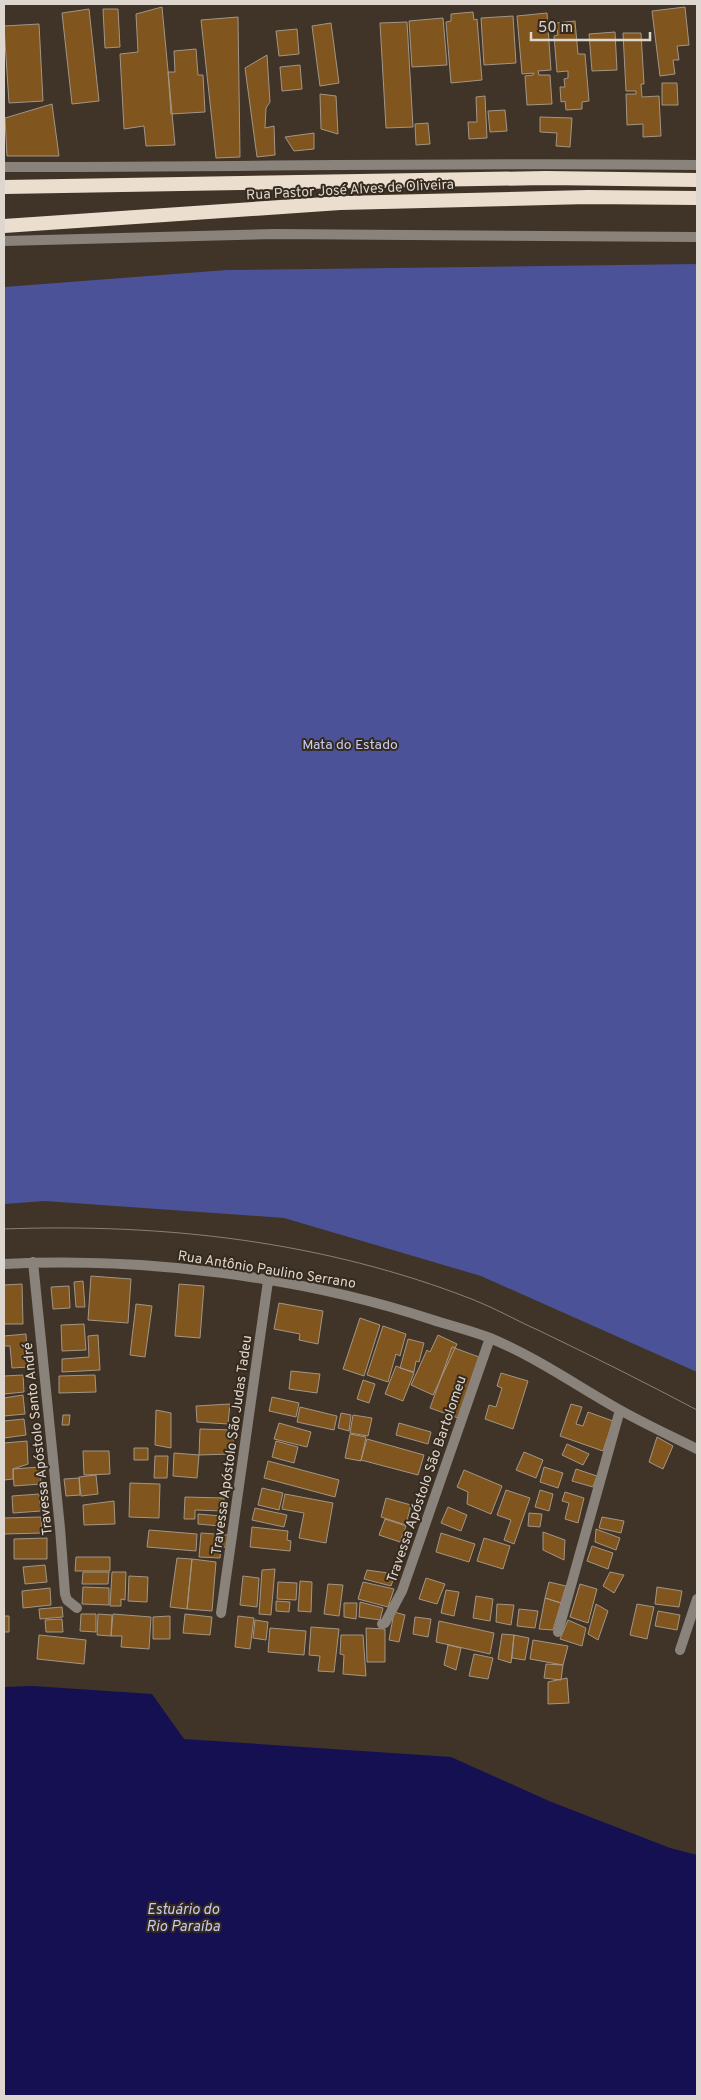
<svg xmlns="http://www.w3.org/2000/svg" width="701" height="2100" viewBox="0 0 701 2100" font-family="Overpass,sans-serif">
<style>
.green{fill:#4b5298}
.water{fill:#151051}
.building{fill:#80561e;stroke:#a39586}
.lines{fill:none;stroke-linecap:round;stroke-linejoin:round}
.minor{stroke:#89837c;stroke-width:10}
.trunk{stroke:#ecdecf;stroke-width:14}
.tram{stroke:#898076;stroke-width:1}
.labels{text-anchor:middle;stroke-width:4;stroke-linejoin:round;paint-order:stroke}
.street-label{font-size:14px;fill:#ded7cf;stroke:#352a1d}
.park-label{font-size:14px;fill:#c5ccf5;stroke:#352a1d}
.water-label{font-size:15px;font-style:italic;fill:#c4ccf4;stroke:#352a1d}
</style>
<rect width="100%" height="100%" fill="#3f3427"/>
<path class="green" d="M 697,264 L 697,1372 L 481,1276 L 284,1218 L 45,1201 L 4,1204 L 4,287 L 227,270 Z"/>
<path class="water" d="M 33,1686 L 152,1694 L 184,1739 L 451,1757 L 549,1801 L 670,1848 L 697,1855 L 697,2096 L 4,2096 L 4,1687 Z"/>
<path class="building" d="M 162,7 L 175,145 L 146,146 L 144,126 L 124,129 L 120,54 L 138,52 L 136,14 Z
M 685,7 L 689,45 L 677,46 L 679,60 L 673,60 L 675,74 L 660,76 L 652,11 Z
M 89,9 L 99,101 L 72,104 L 62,13 Z
M 103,9 L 118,9 L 120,47 L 105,48 Z
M 473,12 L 474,20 L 477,19 L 482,80 L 451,83 L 446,22 L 451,21 L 451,14 Z
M 547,13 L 551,70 L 538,71 L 539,75 L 550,75 L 552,104 L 527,105 L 525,76 L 533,75 L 534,73 L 522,74 L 517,16 Z
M 513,16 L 516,63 L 484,65 L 481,18 Z
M 238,17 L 240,157 L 216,158 L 201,20 Z
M 443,18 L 447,65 L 412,67 L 409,21 Z
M 575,21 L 578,54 L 585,54 L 589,101 L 582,102 L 582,109 L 566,110 L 565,101 L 561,102 L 560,87 L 565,87 L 564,79 L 568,78 L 568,71 L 557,72 L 554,36 L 558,35 L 556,23 Z
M 407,22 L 413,127 L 386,128 L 380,23 Z
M 331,23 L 339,83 L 320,86 L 312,26 Z
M 39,24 L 43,101 L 9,103 L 4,26 Z
M 297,29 L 299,54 L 279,56 L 276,31 Z
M 615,32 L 617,70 L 592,71 L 589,34 Z
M 623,33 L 641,33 L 644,84 L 641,84 L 642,97 L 659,96 L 661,136 L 643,137 L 643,124 L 627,125 L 626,94 L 636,94 L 636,91 L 626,91 Z
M 196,49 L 198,75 L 203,75 L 205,112 L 171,114 L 168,72 L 175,72 L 174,51 Z
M 267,55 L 270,102 L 266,108 L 265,128 L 274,126 L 275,155 L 257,157 L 245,68 Z
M 300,65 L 302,89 L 282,91 L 280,67 Z
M 662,83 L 677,83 L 678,105 L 662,105 Z
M 320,94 L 336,96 L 338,134 L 321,129 Z
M 485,96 L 487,138 L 469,139 L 468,122 L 477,122 L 476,97 Z
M 52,104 L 59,156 L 7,156 L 5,118 Z
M 505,110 L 507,131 L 490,132 L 488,111 Z
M 540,117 L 572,118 L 570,147 L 556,146 L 557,133 L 540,132 Z
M 428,123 L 430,144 L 416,145 L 415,124 Z
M 314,133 L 314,149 L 294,151 L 285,137 Z
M 91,1276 L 131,1279 L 128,1323 L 88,1320 Z
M 83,1281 L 85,1307 L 76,1307 L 74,1282 Z
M 22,1284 L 23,1324 L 4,1324 L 4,1285 Z
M 179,1284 L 204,1286 L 200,1338 L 175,1336 Z
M 69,1286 L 70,1308 L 53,1309 L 51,1287 Z
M 279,1303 L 323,1311 L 318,1344 L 299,1340 L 300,1334 L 274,1329 Z
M 136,1304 L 152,1306 L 145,1357 L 130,1355 Z
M 360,1318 L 380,1325 L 364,1376 L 343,1369 Z
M 84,1324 L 86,1350 L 62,1351 L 61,1325 Z
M 383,1326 L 406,1334 L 400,1356 L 396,1354 L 388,1382 L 367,1375 Z
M 26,1334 L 28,1367 L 12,1368 L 10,1346 L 4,1346 L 4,1336 Z
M 98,1335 L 100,1370 L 62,1372 L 62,1359 L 89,1357 L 88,1336 Z
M 438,1335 L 457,1344 L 433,1395 L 411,1385 L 427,1350 L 430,1352 Z
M 408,1339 L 424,1343 L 419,1362 L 416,1361 L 414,1372 L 400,1368 Z
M 452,1347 L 479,1357 L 458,1418 L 430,1408 Z
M 396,1366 L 414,1373 L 403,1401 L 385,1394 Z
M 291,1371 L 320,1374 L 317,1393 L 289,1389 Z
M 501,1373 L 528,1381 L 513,1429 L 485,1419 L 489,1405 L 496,1407 L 502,1388 L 497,1386 Z
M 23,1375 L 24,1392 L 4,1394 L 4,1376 Z
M 95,1375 L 96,1392 L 59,1393 L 59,1376 Z
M 363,1380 L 375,1384 L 369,1403 L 357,1399 Z
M 23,1395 L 25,1414 L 4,1416 L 4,1398 Z
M 272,1397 L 299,1403 L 296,1417 L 269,1411 Z
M 230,1404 L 228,1424 L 197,1422 L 196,1406 Z
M 571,1404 L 582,1407 L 576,1424 L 583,1426 L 588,1412 L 613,1421 L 603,1451 L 560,1436 Z
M 300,1407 L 337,1416 L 334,1430 L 297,1422 Z
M 156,1410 L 171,1413 L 171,1448 L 155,1445 Z
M 341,1413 L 351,1415 L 349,1431 L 338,1428 Z
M 63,1415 L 70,1415 L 69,1425 L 62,1425 Z
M 353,1415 L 372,1418 L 368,1436 L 350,1433 Z
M 24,1419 L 26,1435 L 4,1438 L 4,1421 Z
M 279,1423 L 311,1432 L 307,1447 L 274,1439 Z
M 399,1423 L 431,1432 L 428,1444 L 396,1435 Z
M 200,1429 L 235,1430 L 232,1454 L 199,1455 Z
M 350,1434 L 366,1437 L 361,1461 L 345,1458 Z
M 657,1437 L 673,1446 L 663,1469 L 649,1462 Z
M 367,1439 L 424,1455 L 418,1475 L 361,1460 Z
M 27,1441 L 28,1464 L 13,1469 L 13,1479 L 4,1480 L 4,1443 Z
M 276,1441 L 298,1447 L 294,1463 L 272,1457 Z
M 567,1444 L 589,1454 L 583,1465 L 562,1455 Z
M 134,1448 L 148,1448 L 148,1460 L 134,1460 Z
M 83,1451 L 109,1451 L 110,1474 L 84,1475 Z
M 524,1452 L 543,1460 L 536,1478 L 516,1470 Z
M 174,1453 L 199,1455 L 197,1478 L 173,1476 Z
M 155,1456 L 168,1456 L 167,1478 L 154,1478 Z
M 268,1461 L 339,1480 L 335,1497 L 264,1478 Z
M 40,1467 L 41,1484 L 14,1486 L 13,1469 Z
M 544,1467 L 563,1473 L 558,1488 L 540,1482 Z
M 576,1469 L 597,1476 L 593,1487 L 572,1481 Z
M 464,1470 L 502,1486 L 491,1514 L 467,1504 L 468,1492 L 457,1487 Z
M 96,1475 L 98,1494 L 81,1496 L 79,1477 Z
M 79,1478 L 80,1495 L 66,1496 L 64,1479 Z
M 130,1483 L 160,1484 L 159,1518 L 129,1517 Z
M 262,1488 L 283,1493 L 279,1510 L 258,1505 Z
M 506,1490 L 530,1498 L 514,1544 L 504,1540 L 511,1520 L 497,1515 Z
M 540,1490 L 553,1494 L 549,1511 L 535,1507 Z
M 565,1492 L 584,1498 L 578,1523 L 565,1519 L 569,1503 L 562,1501 Z
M 39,1494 L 41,1511 L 13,1513 L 12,1496 Z
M 285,1494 L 333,1503 L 326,1543 L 299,1538 L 304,1513 L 282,1509 Z
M 185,1497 L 224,1498 L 224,1511 L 195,1510 L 195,1519 L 184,1519 Z
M 386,1498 L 411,1505 L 406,1525 L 381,1517 Z
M 114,1501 L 115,1524 L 84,1525 L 83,1505 Z
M 448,1507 L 467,1515 L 461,1531 L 441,1523 Z
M 255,1508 L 287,1515 L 284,1527 L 252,1520 Z
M 529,1513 L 542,1514 L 540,1527 L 528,1526 Z
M 198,1514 L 221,1516 L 220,1526 L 198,1524 Z
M 41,1517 L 42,1533 L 4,1534 L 4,1518 Z
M 602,1517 L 624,1521 L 621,1533 L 599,1528 Z
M 385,1519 L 406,1526 L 400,1542 L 379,1535 Z
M 252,1527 L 288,1531 L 287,1540 L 291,1541 L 290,1551 L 250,1547 Z
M 596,1529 L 620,1538 L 616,1550 L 595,1542 Z
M 149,1530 L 197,1534 L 196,1551 L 147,1547 Z
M 543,1532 L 565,1540 L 564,1560 L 543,1550 Z
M 201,1533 L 229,1535 L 228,1547 L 221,1547 L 220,1558 L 199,1557 Z
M 441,1533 L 475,1544 L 469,1562 L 436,1552 Z
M 47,1538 L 47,1559 L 14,1559 L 14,1539 Z
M 484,1538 L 510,1546 L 503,1569 L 477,1561 Z
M 592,1546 L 613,1553 L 608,1569 L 587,1561 Z
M 76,1557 L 110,1557 L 110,1571 L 75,1571 Z
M 177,1558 L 192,1559 L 187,1609 L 170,1607 Z
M 192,1559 L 216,1562 L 212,1611 L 187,1609 Z
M 45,1565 L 47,1582 L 25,1584 L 23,1567 Z
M 275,1569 L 271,1615 L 259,1614 L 262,1570 Z
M 367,1570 L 395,1574 L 391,1586 L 364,1579 Z
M 83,1572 L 109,1572 L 108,1584 L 82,1584 Z
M 112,1572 L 126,1572 L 125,1600 L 121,1599 L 121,1606 L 110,1606 Z
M 610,1572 L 624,1575 L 614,1593 L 603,1586 Z
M 129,1576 L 148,1577 L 147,1602 L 128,1601 Z
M 243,1576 L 259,1578 L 257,1607 L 240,1605 Z
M 426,1578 L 445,1584 L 437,1604 L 419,1599 Z
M 300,1581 L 312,1582 L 311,1612 L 298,1611 Z
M 278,1582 L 297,1583 L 296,1600 L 277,1599 Z
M 363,1582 L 394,1589 L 388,1607 L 358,1599 Z
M 549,1582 L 566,1586 L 561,1603 L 545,1598 Z
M 328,1584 L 343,1585 L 339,1616 L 324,1614 Z
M 580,1584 L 597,1589 L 588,1623 L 570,1617 Z
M 83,1587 L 109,1588 L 109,1605 L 82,1604 Z
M 657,1587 L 682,1591 L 679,1607 L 655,1604 Z
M 50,1588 L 51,1605 L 23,1608 L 22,1591 Z
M 446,1590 L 459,1592 L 454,1616 L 441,1613 Z
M 476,1596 L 493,1599 L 490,1621 L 473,1618 Z
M 545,1598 L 561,1603 L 553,1630 L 539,1629 Z
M 276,1601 L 290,1602 L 289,1612 L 276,1611 Z
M 360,1602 L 383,1608 L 380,1620 L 359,1617 Z
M 344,1603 L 357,1603 L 356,1619 L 344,1617 Z
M 497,1604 L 514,1605 L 511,1625 L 496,1622 Z
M 596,1604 L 608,1611 L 598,1640 L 588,1634 Z
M 637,1604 L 654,1607 L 647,1639 L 630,1635 Z
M 62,1607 L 63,1617 L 40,1619 L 39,1609 Z
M 519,1609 L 538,1611 L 535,1628 L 517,1626 Z
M 658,1611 L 680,1615 L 677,1630 L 655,1626 Z
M 394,1612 L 405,1615 L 399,1642 L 389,1640 Z
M 81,1614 L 96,1614 L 96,1632 L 80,1631 Z
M 98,1614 L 112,1615 L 111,1636 L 97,1635 Z
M 113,1614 L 151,1617 L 149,1649 L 121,1647 L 122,1636 L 111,1636 Z
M 185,1614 L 212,1617 L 210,1635 L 183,1633 Z
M 4,1616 L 9,1616 L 9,1632 L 4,1632 Z
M 170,1616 L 170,1639 L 153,1639 L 153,1617 Z
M 238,1616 L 254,1618 L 250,1649 L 235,1647 Z
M 415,1617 L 431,1619 L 428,1637 L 413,1634 Z
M 62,1619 L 63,1632 L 46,1632 L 45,1620 Z
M 255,1620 L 268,1622 L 266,1640 L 253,1638 Z
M 568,1620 L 586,1628 L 582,1646 L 560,1639 Z
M 439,1621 L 494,1633 L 490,1654 L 436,1642 Z
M 311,1627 L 339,1629 L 334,1672 L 318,1671 L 320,1656 L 309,1655 Z
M 270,1628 L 306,1631 L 304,1655 L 268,1652 Z
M 366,1628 L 385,1629 L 385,1662 L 367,1662 Z
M 502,1634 L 514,1635 L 511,1663 L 498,1659 Z
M 39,1635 L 86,1640 L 84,1664 L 37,1659 Z
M 341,1635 L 363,1635 L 366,1676 L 343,1674 L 344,1655 L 340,1654 Z
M 514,1635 L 529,1638 L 525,1660 L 512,1658 Z
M 533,1640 L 568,1646 L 563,1665 L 530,1659 Z
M 448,1645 L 461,1648 L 456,1670 L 444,1665 Z
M 474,1654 L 493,1658 L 488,1679 L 469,1676 Z
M 546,1664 L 563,1665 L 561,1680 L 544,1678 Z
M 567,1678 L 569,1703 L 548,1704 L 548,1682 Z"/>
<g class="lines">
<path class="minor" d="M 4,167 C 235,167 466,162 697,165
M 4,241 L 275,234 L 697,237
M 33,1262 L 60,1528 L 65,1594 L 67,1600 L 77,1608
M 4,1264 C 144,1257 300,1276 433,1320 C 452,1326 472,1331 490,1338 C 536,1357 577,1386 620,1410 C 645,1424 671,1436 697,1449
M 221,1613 L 268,1281
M 382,1624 L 385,1623 L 402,1591 L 490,1338
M 558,1632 L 620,1410
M 680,1650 L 697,1599"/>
<path class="trunk" d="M 4,187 L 546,178 L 697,180
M 4,226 L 340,203 L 588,197 L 697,198"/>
<path class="tram" d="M 4,1229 C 163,1223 324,1241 474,1300 C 497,1309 519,1322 542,1332 C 594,1357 646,1383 697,1410"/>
</g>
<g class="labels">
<g class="street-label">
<text transform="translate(350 189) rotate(-3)" y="5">Rua Pastor José Alves de Oliveira</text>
<text transform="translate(267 1269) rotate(9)" y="5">Rua Antônio Paulino Serrano</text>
<text transform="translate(37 1439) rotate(-96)" y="5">Travessa Apóstolo Santo André</text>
<text transform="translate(231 1445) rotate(-82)" y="5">Travessa Apóstolo São Judas Tadeu</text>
<text transform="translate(426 1479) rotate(-71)" y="5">Travessa Apóstolo São Bartolomeu</text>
</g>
<g class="park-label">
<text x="350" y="749">Mata do Estado</text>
</g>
<g class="water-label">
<text x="183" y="1914">Estuário do<tspan x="183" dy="17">Rio Paraíba</tspan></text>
</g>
</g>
<rect width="701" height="2100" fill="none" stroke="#ded7cf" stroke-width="10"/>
<path d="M531 32v8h119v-8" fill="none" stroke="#ded7cf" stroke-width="2.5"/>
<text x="538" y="32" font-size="15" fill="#ded7cf" stroke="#352a1d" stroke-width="4" paint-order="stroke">50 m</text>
</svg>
